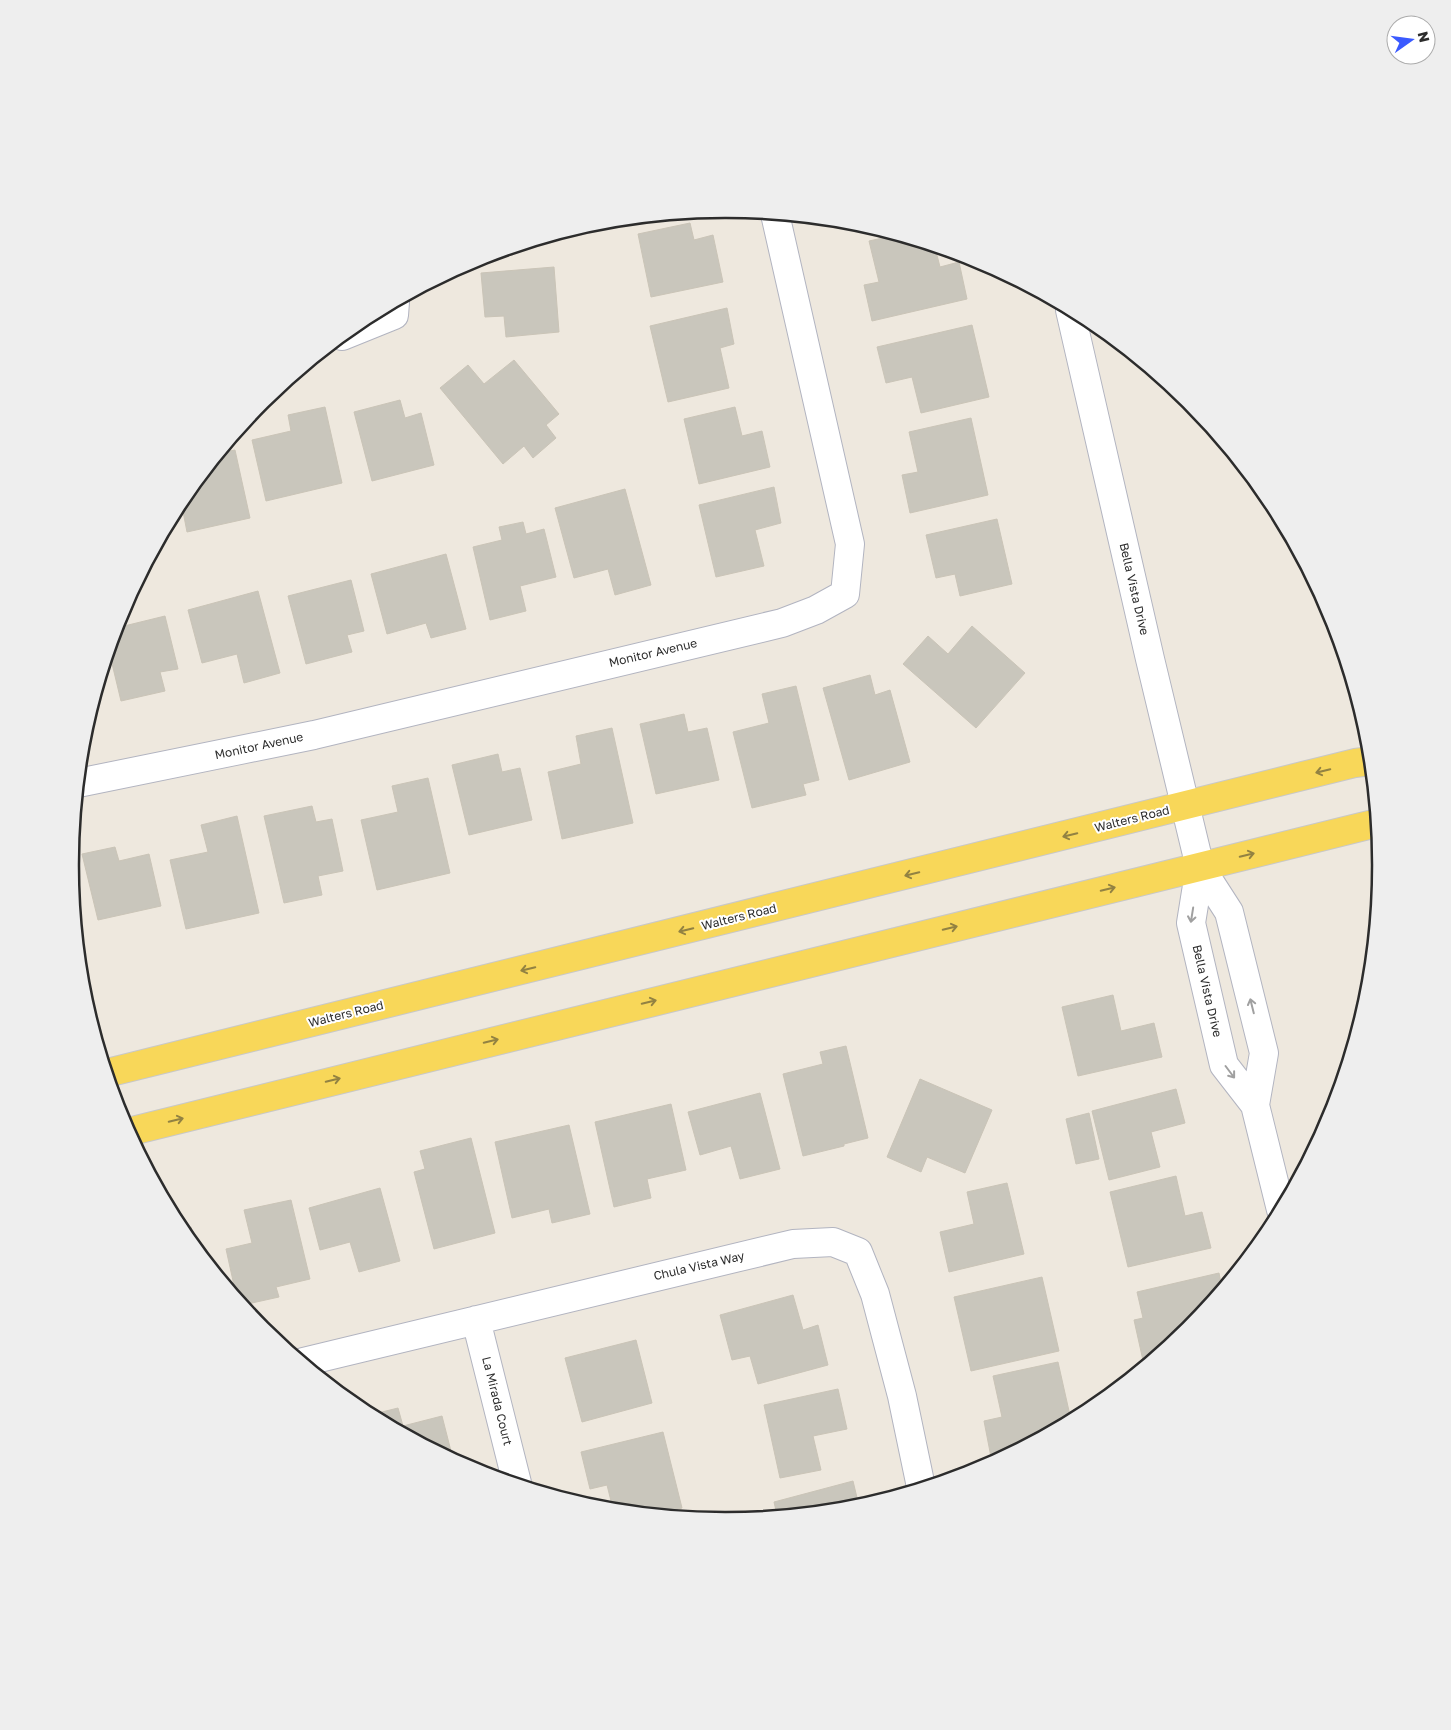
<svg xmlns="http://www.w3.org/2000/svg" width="1451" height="1730" viewBox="0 0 1451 1730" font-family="'Golos Text',sans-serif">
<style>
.building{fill:#c9c6bc;stroke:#cac4b7}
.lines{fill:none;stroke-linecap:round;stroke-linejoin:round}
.minor-casing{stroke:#b2b4c0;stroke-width:30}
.major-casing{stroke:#c8c8c8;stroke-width:30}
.minor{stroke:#fff;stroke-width:28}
.major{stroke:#f8d759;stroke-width:28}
.oneway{stroke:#928242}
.oneway2{stroke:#a0a0a0}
.labels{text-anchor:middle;stroke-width:4;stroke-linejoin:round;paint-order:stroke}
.street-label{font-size:12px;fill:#2c2c2c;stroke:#fff}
.rim{fill:none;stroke:#2c2c2c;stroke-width:2.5}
</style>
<rect width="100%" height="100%" fill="#eee8de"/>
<path class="building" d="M 690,223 L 694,240 L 713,235 L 723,282 L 651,297 L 638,234 Z
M 896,235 L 935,247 L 940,267 L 959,262 L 967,299 L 872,321 L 864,285 L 879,282 L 869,241 Z
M 554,267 L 559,332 L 506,337 L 504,316 L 485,317 L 481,273 Z
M 727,308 L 734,344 L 720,348 L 729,388 L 668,402 L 650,326 Z
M 972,325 L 989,397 L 921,413 L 912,377 L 886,383 L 877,347 Z
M 514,360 L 559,414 L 546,425 L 556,438 L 533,458 L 524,446 L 503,464 L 440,388 L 468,365 L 484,384 Z
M 400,400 L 405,418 L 421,413 L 434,465 L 372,481 L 354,412 Z
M 325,407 L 342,483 L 266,501 L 252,440 L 291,431 L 288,415 Z
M 735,407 L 742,436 L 762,431 L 770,467 L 699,484 L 684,419 Z
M 971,418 L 988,495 L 910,513 L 902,475 L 918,472 L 909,432 Z
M 235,450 L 250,518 L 187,532 L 181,501 L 220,453 Z
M 774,487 L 781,523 L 755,530 L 764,566 L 716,577 L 699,505 Z
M 625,489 L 651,585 L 615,595 L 608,569 L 574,578 L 555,508 Z
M 997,519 L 1012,584 L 960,596 L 955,574 L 936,578 L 926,535 Z
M 523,522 L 526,534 L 544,529 L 556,577 L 520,586 L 526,611 L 490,620 L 473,547 L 502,540 L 499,527 Z
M 446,554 L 466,629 L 431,638 L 426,623 L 387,634 L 371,574 Z
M 351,580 L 364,631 L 347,635 L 352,652 L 306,664 L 288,596 Z
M 258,591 L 280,673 L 244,683 L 237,654 L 202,663 L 188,610 Z
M 165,616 L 178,669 L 160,672 L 165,691 L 121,701 L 109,651 L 116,628 Z
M 972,626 L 1025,673 L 976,728 L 903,664 L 928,636 L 948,654 Z
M 870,675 L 875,695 L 890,690 L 910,762 L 849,780 L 823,688 Z
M 796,686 L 819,780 L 803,784 L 806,795 L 752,808 L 733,732 L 769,723 L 762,694 Z
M 684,714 L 688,732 L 707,728 L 719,780 L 656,794 L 640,724 Z
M 612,728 L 633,823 L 562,839 L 548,772 L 581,764 L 576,736 Z
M 498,754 L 502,772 L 520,768 L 532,820 L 469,835 L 452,765 Z
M 428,778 L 450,873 L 377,890 L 361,820 L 398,812 L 392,786 Z
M 312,806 L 316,822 L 332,819 L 343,871 L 318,876 L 322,895 L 284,903 L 264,816 Z
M 237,816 L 259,913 L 186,929 L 170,860 L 208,852 L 201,825 Z
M 115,847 L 119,861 L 149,854 L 161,906 L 98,920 L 82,854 Z
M 1113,995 L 1121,1031 L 1154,1023 L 1162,1057 L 1078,1076 L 1062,1007 Z
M 846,1046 L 868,1138 L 844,1144 L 844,1146 L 803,1156 L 783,1074 L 823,1064 L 820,1052 Z
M 920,1079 L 992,1110 L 965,1173 L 927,1157 L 921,1172 L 887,1157 Z
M 1176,1089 L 1185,1123 L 1151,1132 L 1160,1167 L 1109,1180 L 1092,1111 Z
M 760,1093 L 780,1169 L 740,1179 L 731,1146 L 700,1155 L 688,1112 Z
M 671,1104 L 686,1170 L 647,1179 L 651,1198 L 614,1207 L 595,1122 Z
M 1089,1113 L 1099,1159 L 1076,1164 L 1066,1119 Z
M 569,1125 L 590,1214 L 552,1223 L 549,1209 L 512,1218 L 495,1142 Z
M 471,1138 L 495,1233 L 434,1249 L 414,1172 L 425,1169 L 420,1151 Z
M 1176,1176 L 1185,1216 L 1202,1212 L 1211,1248 L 1128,1267 L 1110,1192 Z
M 1007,1183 L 1024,1254 L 949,1272 L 940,1232 L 974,1224 L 967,1192 Z
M 380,1188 L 400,1261 L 359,1272 L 350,1242 L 320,1250 L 309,1208 Z
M 291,1200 L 310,1279 L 276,1287 L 279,1297 L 243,1305 L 237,1299 L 226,1249 L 252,1243 L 244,1210 Z
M 191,1227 L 196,1248 L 181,1230 Z
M 1219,1273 L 1222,1288 L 1189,1329 L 1144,1365 L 1134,1320 L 1143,1318 L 1137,1292 Z
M 1042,1277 L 1059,1351 L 971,1371 L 954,1297 Z
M 793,1295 L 803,1330 L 818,1325 L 828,1365 L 758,1384 L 750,1356 L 732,1360 L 720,1315 Z
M 636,1340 L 652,1403 L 582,1422 L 565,1358 Z
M 1058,1362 L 1071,1420 L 1009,1453 L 991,1457 L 984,1421 L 1002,1417 L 993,1376 Z
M 838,1389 L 847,1429 L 813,1436 L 821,1470 L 780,1478 L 764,1405 Z
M 398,1408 L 403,1426 L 442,1416 L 453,1459 L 370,1415 Z
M 663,1432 L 682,1508 L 659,1514 L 613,1509 L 607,1485 L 590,1489 L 581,1452 Z
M 853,1481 L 859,1506 L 777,1515 L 774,1502 Z"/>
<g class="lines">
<defs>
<path id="minor" d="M 1070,310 L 1150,659 L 1200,867 L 1229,912 L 1264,1053 L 1255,1105 L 1281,1210
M 342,336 L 394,315 L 395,302
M 78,783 L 314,735 L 782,623 L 816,610 L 845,594 L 850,544 L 775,214
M 1200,867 L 1191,923 L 1224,1065 L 1255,1105
M 476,1320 L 517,1483
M 303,1362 L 793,1244 L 833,1242 L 858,1252 L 875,1294 L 902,1396 L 921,1487"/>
<path id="major" d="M 107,1073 L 1355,763 L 1371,761
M 128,1132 L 1377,823"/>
</defs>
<use href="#minor" class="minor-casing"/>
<use href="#major" class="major-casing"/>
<use href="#minor" class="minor"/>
<use href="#major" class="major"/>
</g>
<defs><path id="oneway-shaft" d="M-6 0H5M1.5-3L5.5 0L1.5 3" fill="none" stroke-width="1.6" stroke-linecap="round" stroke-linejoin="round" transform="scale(1.25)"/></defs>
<g class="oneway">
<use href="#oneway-shaft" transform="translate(1323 771) rotate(166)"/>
<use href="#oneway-shaft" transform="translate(1070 835) rotate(166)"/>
<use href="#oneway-shaft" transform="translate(1247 855) rotate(-14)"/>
<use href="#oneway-shaft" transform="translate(912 874) rotate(166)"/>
<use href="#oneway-shaft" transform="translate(1108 889) rotate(-14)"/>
<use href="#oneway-shaft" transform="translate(950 928) rotate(-14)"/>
<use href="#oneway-shaft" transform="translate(686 930) rotate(166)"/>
<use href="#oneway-shaft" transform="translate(528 969) rotate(166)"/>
<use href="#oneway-shaft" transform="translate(649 1002) rotate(-14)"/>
<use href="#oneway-shaft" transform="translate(491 1041) rotate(-14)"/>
<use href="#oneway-shaft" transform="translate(333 1080) rotate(-14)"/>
<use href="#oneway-shaft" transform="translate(176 1120) rotate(-14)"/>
</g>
<g class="oneway2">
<use href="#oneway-shaft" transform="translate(1192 915) rotate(99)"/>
<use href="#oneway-shaft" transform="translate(1252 1006) rotate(-104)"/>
<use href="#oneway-shaft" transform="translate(1230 1072) rotate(53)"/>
</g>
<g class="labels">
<g class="street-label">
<text transform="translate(1134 589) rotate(77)" y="4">Bella Vista Drive</text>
<text transform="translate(653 653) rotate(-13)" y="4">Monitor Avenue</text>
<text transform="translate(259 746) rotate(-12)" y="4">Monitor Avenue</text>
<text transform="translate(1132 819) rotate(-14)" y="4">Walters Road</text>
<text transform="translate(739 917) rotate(-14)" y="4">Walters Road</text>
<text transform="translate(1207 991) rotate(77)" y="4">Bella Vista Drive</text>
<text transform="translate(346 1014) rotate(-14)" y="4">Walters Road</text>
<text transform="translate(699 1266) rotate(-13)" y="4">Chula Vista Way</text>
<text transform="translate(497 1401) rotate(76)" y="4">La Mirada Court</text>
</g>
</g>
<path d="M0 0H1451V1730H0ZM725 218H726A646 646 0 0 1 1372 864V866A646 646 0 0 1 726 1512H725A646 646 0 0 1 79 866V864A646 646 0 0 1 725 218Z" fill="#eee" fill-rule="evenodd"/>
<path class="rim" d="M725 218H726A646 646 0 0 1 1372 864V866A646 646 0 0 1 726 1512H725A646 646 0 0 1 79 866V864A646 646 0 0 1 725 218Z"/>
<g transform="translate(1411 40) rotate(76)"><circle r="24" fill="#ffffff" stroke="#ababab"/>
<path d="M0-4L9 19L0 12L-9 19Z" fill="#3a5aff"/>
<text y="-8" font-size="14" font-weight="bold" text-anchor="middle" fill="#2c2c2c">N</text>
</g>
</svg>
